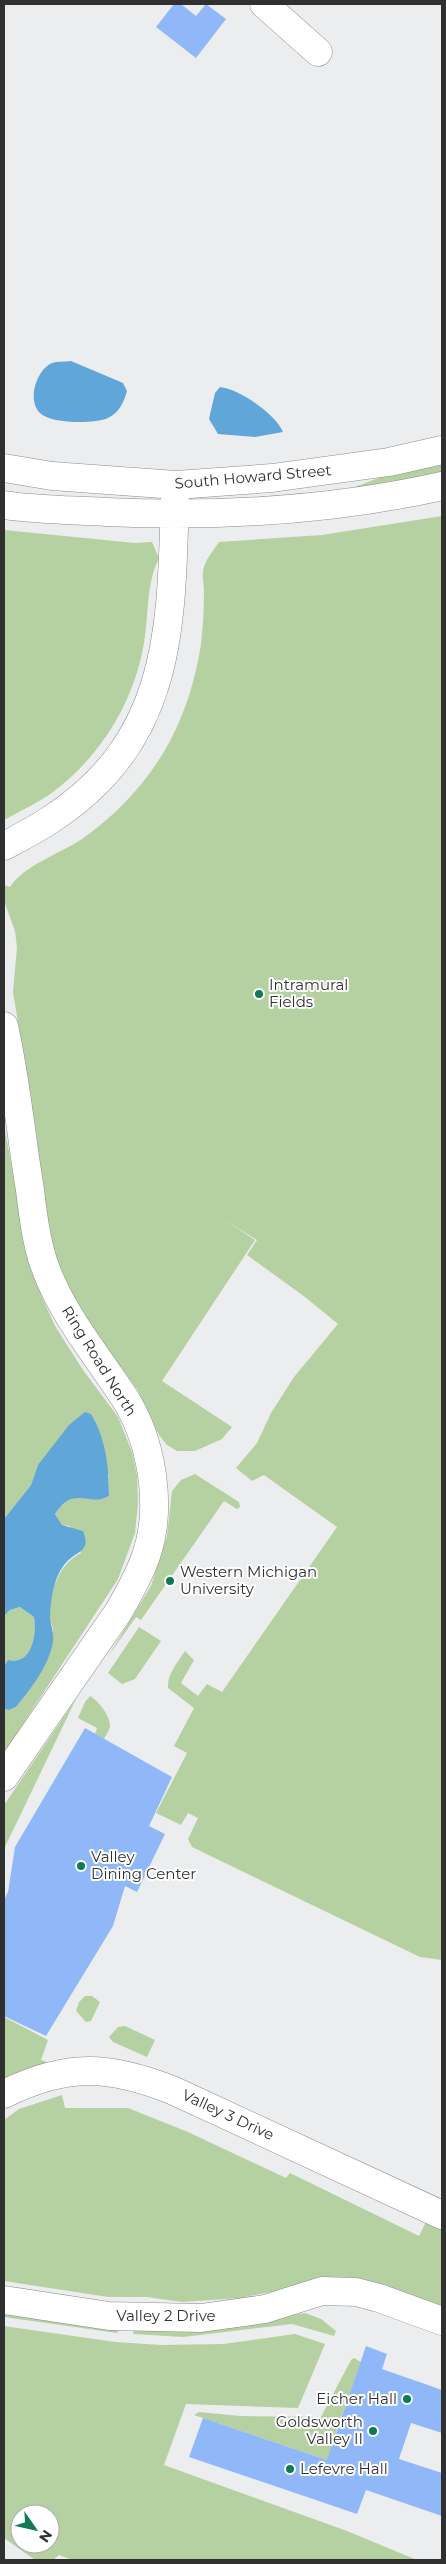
<svg xmlns="http://www.w3.org/2000/svg" width="446" height="2564" viewBox="0 0 446 2564" font-family="Montserrat,sans-serif">
<style>
.green{fill:#b6d1a1;fill-rule:evenodd}
.water{fill:#61a6d9}
.building{fill:#90b8f9}
.lines{fill:none;stroke-linecap:round;stroke-linejoin:round}
.minor-casing{stroke:#8a8b8d;stroke-width:29}
.minor{stroke:#fff;stroke-width:28}
.poi-dot{fill:#0e7b56;stroke:#fff;stroke-width:2}
.labels{text-anchor:middle;stroke-width:4;stroke-linejoin:round;paint-order:stroke}
.street-label{font-size:15px;fill:#303031;stroke:#fff}
.poi-label{font-size:15px;fill:#303031;stroke:#fff;text-anchor:start}
</style>
<rect width="100%" height="100%" fill="#ecedee"/>
<path class="green" d="M 442,463 L 442,474 C 365,492 286,500 207,503 L 207,501 L 347,490 L 389,474 Z
M 442,516 L 442,1960 L 420,1957 L 192,1847 L 188,1839 L 198,1818 L 188,1813 L 181,1825 L 156,1813 L 187,1753 L 174,1746 L 194,1708 L 168,1688 C 167,1674 178,1662 185,1651 L 194,1660 L 181,1683 L 198,1696 L 207,1684 L 222,1692 L 337,1527 L 264,1475 L 252,1481 L 236,1468 L 257,1443 L 271,1413 L 294,1377 L 338,1324 L 305,1297 L 247,1255 L 257,1240 L 225,1220 L 255,1240 L 162,1381 L 232,1427 L 222,1439 L 195,1451 L 177,1451 L 167,1445 L 159,1435 L 137,1389 L 81,1315 L 49,1246 L 36,1131 L 13,992 L 17,947 L 15,931 L 4,901 L 4,885 L 10,887 C 23,866 61,853 82,839 C 118,814 149,780 170,741 C 186,711 196,677 201,644 C 203,626 204,609 204,591 C 204,585 202,578 203,572 C 204,561 213,551 219,542 L 322,535 Z
M 4,530 L 135,543 L 152,542 L 159,558 C 146,584 149,614 144,643 C 134,702 101,756 53,792 C 38,803 20,811 4,820 Z
M 4,1125 L 27,1249 L 42,1297 L 55,1326 L 83,1370 L 118,1417 L 132,1452 L 137,1475 L 138,1503 L 135,1533 L 118,1579 L 4,1753 L 4,1709 L 9,1710 L 16,1707 C 34,1686 51,1659 53,1631 C 53,1627 51,1623 50,1619 C 49,1594 57,1565 81,1553 L 70,1526 L 62,1525 L 55,1514 C 76,1483 89,1508 109,1496 L 109,1475 L 38,1465 L 31,1485 L 4,1519 Z
M 195,1474 L 239,1502 L 240,1507 L 237,1509 L 224,1501 L 141,1620 L 136,1617 L 107,1658 L 151,1586 L 167,1536 L 172,1491 L 181,1480 Z
M 20,1607 L 34,1617 C 37,1634 32,1666 8,1660 L 4,1666 L 4,1616 L 10,1610 Z
M 139,1627 L 161,1641 L 135,1679 L 122,1684 L 108,1673 Z
M 90,1696 C 99,1701 111,1717 110,1727 C 109,1731 106,1735 104,1739 L 95,1734 L 97,1728 L 78,1718 L 85,1702 Z
M 76,1699 L 4,1849 L 4,1805 Z
M 85,1996 L 92,1996 L 100,2002 L 91,2021 L 86,2022 L 76,2011 L 79,2002 Z
M 4,2017 L 48,2040 L 41,2060 L 50,2063 L 4,2082 Z
M 125,2026 L 155,2040 L 147,2057 L 113,2042 L 109,2037 L 118,2027 Z
M 62,2095 L 65,2108 L 128,2108 L 188,2132 L 286,2178 L 290,2173 L 419,2236 L 426,2222 L 442,2228 L 442,2308 L 345,2278 L 239,2298 L 182,2302 L 147,2297 L 108,2297 L 4,2281 L 4,2120 L 19,2109 Z
M 4,2308 L 119,2330 L 117,2333 L 4,2317 Z
M 305,2313 L 321,2319 L 336,2331 L 334,2336 L 292,2324 L 183,2337 L 133,2334 L 134,2329 L 237,2324 Z
M 4,2326 L 115,2342 L 161,2345 L 223,2344 L 295,2334 L 325,2344 L 298,2408 L 186,2404 L 164,2465 L 347,2531 L 417,2560 L 72,2560 L 59,2555 L 53,2560 L 35,2560 L 4,2538 ZM 20,2514 L 50,2514 L 50,2544 L 20,2544 Z
M 354,2358 L 361,2362 L 334,2438 L 336,2463 L 194,2415 L 199,2412 L 240,2416 L 321,2417 L 351,2360 Z"/>
<path class="water" d="M 71,361 L 123,383 L 127,391 C 124,402 119,413 108,418 C 94,424 51,424 40,413 C 27,401 36,370 52,363 C 57,361 65,362 71,361 Z
M 220,387 C 239,389 276,414 283,432 L 255,437 L 218,434 L 209,419 L 215,393 Z
M 85,1412 L 91,1414 C 106,1439 109,1467 109,1496 C 88,1508 75,1484 55,1514 L 62,1525 L 83,1531 C 90,1548 82,1550 71,1558 C 64,1563 59,1572 56,1580 C 52,1592 50,1605 50,1618 C 51,1626 54,1633 53,1641 C 50,1664 31,1689 16,1707 L 9,1710 L 4,1709 L 4,1666 L 8,1660 C 32,1666 37,1634 34,1617 L 20,1607 L 10,1610 L 4,1616 L 4,1519 L 31,1485 L 38,1465 L 69,1425 Z"/>
<path class="building" d="M 174,4 L 181,4 L 196,16 L 206,4 L 226,19 L 196,58 L 156,27 Z
M 85,1728 L 172,1777 L 149,1826 L 165,1834 L 137,1892 L 125,1886 L 113,1926 L 46,2036 L 4,2016 L 4,1900 L 8,1892 L 15,1847 Z
M 366,2346 L 387,2354 L 382,2369 L 442,2390 L 442,2433 L 411,2423 L 399,2459 L 442,2473 L 442,2516 L 366,2490 L 357,2514 L 189,2457 L 203,2418 L 327,2460 Z"/>
<g class="lines">
<defs>
<path id="minor" d="M 264,4 L 318,52
M 4,468 L 52,476 L 176,485 L 272,478 L 389,462 L 442,450
M 4,505 C 37,510 72,510 106,512 C 219,517 331,511 442,486
M 4,846 C 19,838 35,830 50,820 C 173,740 171,628 175,497
M 4,1026 C 16,1079 21,1136 30,1190 C 33,1214 36,1241 44,1264 C 61,1313 96,1354 124,1397 C 152,1440 163,1507 146,1556 C 139,1576 129,1593 119,1611 L 4,1777
M 4,2094 C 67,2063 108,2065 172,2090 L 442,2215
M 4,2300 L 109,2316 L 201,2318 L 265,2309 L 322,2291 L 356,2292 L 379,2298 L 442,2321"/>
</defs>
<use href="#minor" class="minor-casing"/>
<use href="#minor" class="minor"/>
</g>
<g class="poi-dot">
<circle cx="259" cy="994" r="5"/>
<circle cx="170" cy="1581" r="5"/>
<circle cx="81" cy="1866" r="5"/>
<circle cx="407" cy="2399" r="5"/>
<circle cx="373" cy="2431" r="5"/>
<circle cx="290" cy="2469" r="5"/>
</g>
<g class="labels">
<g class="street-label">
<text transform="translate(253 477) rotate(-5)" y="5">South Howard Street</text>
<text transform="translate(99 1361) rotate(58)" y="5">Ring Road North</text>
<text transform="translate(228 2115) rotate(25)" y="5">Valley 3 Drive</text>
<text x="166" y="2321">Valley 2 Drive</text>
</g>
<g class="poi-label">
<text x="269" y="990">Intramural<tspan x="269" dy="17">Fields</tspan></text>
<text x="180" y="1577">Western Michigan<tspan x="180" dy="17">University</tspan></text>
<text x="91" y="1862">Valley<tspan x="91" dy="17">Dining Center</tspan></text>
<text x="397" y="2404" text-anchor="end">Eicher Hall</text>
<text x="363" y="2427" text-anchor="end">Goldsworth<tspan x="363" dy="17">Valley II</tspan></text>
<text x="300" y="2474">Lefevre Hall</text>
</g>
</g>
<rect width="446" height="2564" fill="none" stroke="#303031" stroke-width="10"/>
<g transform="translate(35 2529) rotate(124)"><circle r="24" fill="#ffffff" stroke="#acacad"/>
<path d="M0-4L9 19L0 12L-9 19Z" fill="#0e7b56"/>
<text y="-8" font-size="14" font-weight="bold" text-anchor="middle" fill="#303031">N</text>
</g>
</svg>
